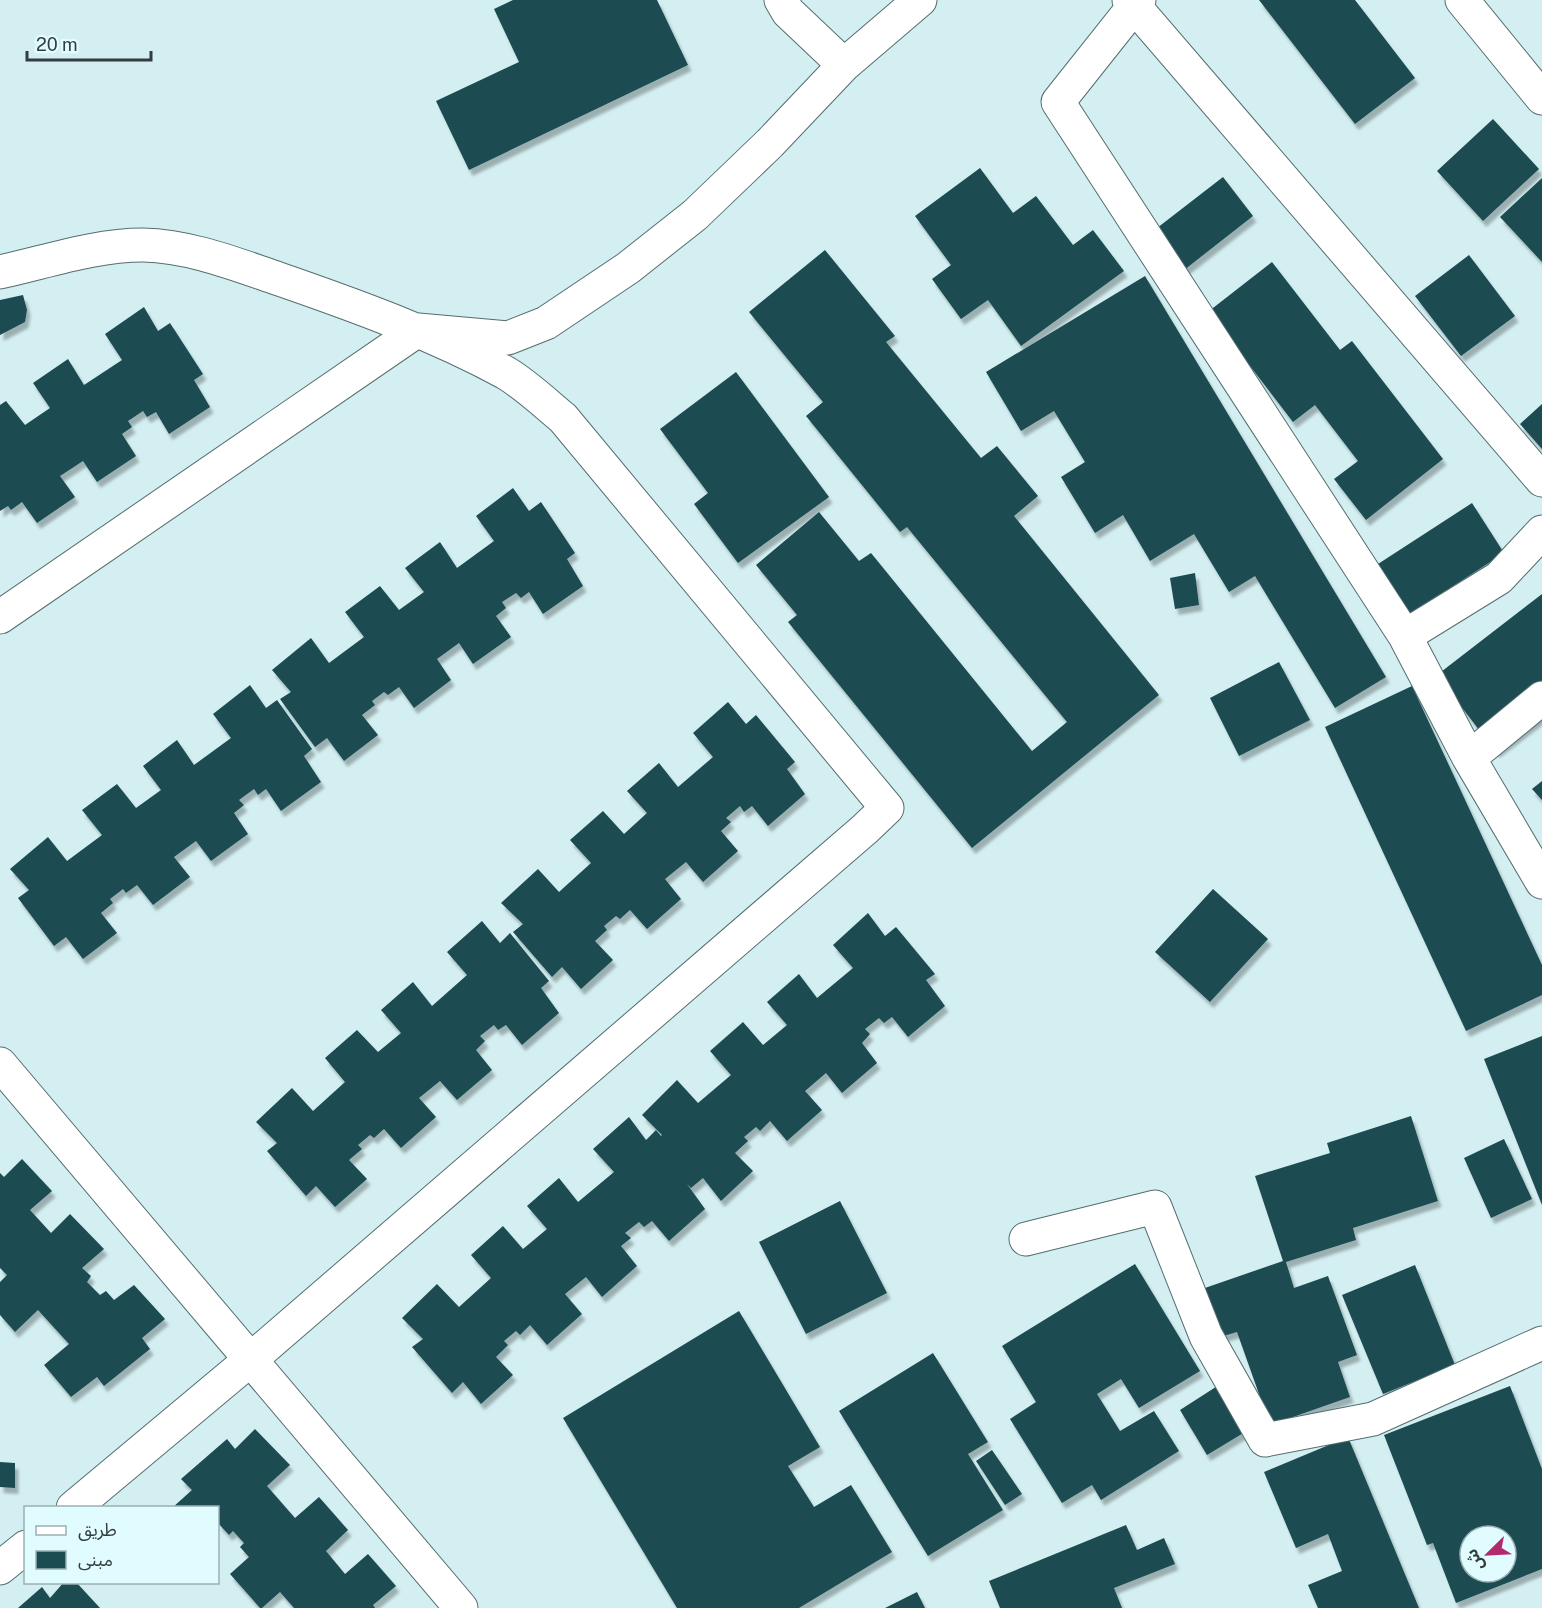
<svg xmlns="http://www.w3.org/2000/svg" width="1542" height="1608" viewBox="0 0 1542 1608" font-family="'Public Sans','Noto Sans Arabic',sans-serif">
<style>
.building{fill:#1a4c51;fill-rule:evenodd;filter:url(#shadow)}
.lines{fill:none;stroke-linecap:round;stroke-linejoin:round}
.minor-casing{stroke:#556d6f;stroke-width:35}
.minor{stroke:#fff;stroke-width:33}
</style>
<defs>
<filter id="shadow"><feDropShadow dx="3.5" dy="6" stdDeviation="1.5" flood-color="#0004"/></filter>
</defs>
<rect width="100%" height="100%" fill="#d4eff2"/>
<path class="building" d="M 513,0 L 657,0 L 688,65 L 469,170 L 436,101 L 519,62 L 494,9 Z
M 1259,0 L 1355,0 L 1415,78 L 1355,124 Z
M 1493,119 L 1539,169 L 1483,221 L 1437,171 Z
M 980,168 L 1013,213 L 1036,196 L 1073,245 L 1093,230 L 1124,271 L 1021,346 L 988,300 L 961,319 L 932,279 L 951,265 L 915,216 Z
M 1223,177 L 1253,216 L 1179,274 L 1148,235 Z
M 1542,178 L 1542,262 L 1500,217 Z
M 825,250 L 895,336 L 886,342 L 981,458 L 997,446 L 1038,496 L 1014,516 L 1159,695 L 972,848 L 788,622 L 797,615 L 756,565 L 819,512 L 859,561 L 871,553 L 1032,751 L 1067,722 L 907,527 L 900,532 L 806,416 L 823,402 L 749,312 Z
M 1469,255 L 1515,316 L 1461,356 L 1415,296 Z
M 1272,262 L 1340,350 L 1352,341 L 1443,459 L 1366,520 L 1334,479 L 1358,461 L 1315,405 L 1293,422 L 1224,332 L 1204,315 Z
M 1145,276 L 1386,677 L 1335,708 L 1255,576 L 1229,592 L 1194,534 L 1150,561 L 1123,515 L 1095,533 L 1061,477 L 1085,462 L 1054,411 L 1021,431 L 986,372 Z
M 23,295 L 27,310 L 25,322 L 0,335 L 0,300 Z
M 144,307 L 158,331 L 170,323 L 203,374 L 194,380 L 210,407 L 169,434 L 156,412 L 147,417 L 143,411 L 128,421 L 132,427 L 122,434 L 136,456 L 97,482 L 83,461 L 60,476 L 75,497 L 37,523 L 22,502 L 11,510 L 8,506 L 0,511 L 0,405 L 6,401 L 25,425 L 50,408 L 33,383 L 68,359 L 84,385 L 122,360 L 105,334 Z
M 736,372 L 829,497 L 738,563 L 694,504 L 708,493 L 660,429 Z
M 1542,404 L 1542,449 L 1520,424 Z
M 513,488 L 529,511 L 541,502 L 575,553 L 567,559 L 583,586 L 543,614 L 529,592 L 521,598 L 516,593 L 502,602 L 506,608 L 496,616 L 511,637 L 473,664 L 459,643 L 437,659 L 451,680 L 414,708 L 399,687 L 388,695 L 384,692 L 372,701 L 375,705 L 362,715 L 378,735 L 344,761 L 327,738 L 315,747 L 280,699 L 291,692 L 272,670 L 311,638 L 329,663 L 364,637 L 345,612 L 380,586 L 399,610 L 424,592 L 405,568 L 440,542 L 457,568 L 494,541 L 476,516 Z
M 1472,503 L 1504,553 L 1410,614 L 1378,564 Z
M 1195,573 L 1199,605 L 1175,609 L 1170,578 Z
M 1542,594 L 1542,717 L 1496,752 L 1437,675 Z
M 1279,662 L 1310,720 L 1239,756 L 1210,698 Z
M 250,685 L 266,708 L 277,700 L 312,749 L 304,756 L 321,782 L 281,811 L 266,789 L 258,795 L 254,789 L 239,800 L 244,805 L 234,813 L 248,834 L 211,861 L 196,841 L 174,857 L 190,877 L 153,905 L 137,885 L 126,893 L 123,889 L 110,899 L 113,903 L 101,913 L 117,933 L 83,959 L 66,937 L 54,946 L 18,898 L 29,890 L 10,869 L 48,837 L 67,861 L 102,835 L 82,810 L 117,784 L 136,808 L 161,790 L 143,766 L 177,740 L 194,765 L 231,738 L 213,714 Z
M 1412,686 L 1542,965 L 1542,995 L 1466,1031 L 1325,727 Z
M 728,702 L 746,724 L 756,715 L 795,762 L 787,769 L 805,794 L 768,826 L 752,806 L 744,812 L 740,806 L 726,818 L 731,822 L 721,831 L 738,851 L 703,882 L 686,862 L 665,879 L 681,899 L 647,929 L 630,910 L 620,919 L 616,916 L 604,926 L 607,930 L 595,941 L 613,960 L 581,989 L 562,967 L 552,977 L 513,932 L 523,924 L 501,903 L 538,869 L 559,892 L 591,863 L 570,840 L 603,811 L 624,834 L 647,813 L 627,791 L 659,763 L 678,787 L 713,757 L 693,733 Z
M 1542,781 L 1542,800 L 1532,789 Z
M 1213,889 L 1268,939 L 1210,1002 L 1155,952 Z
M 868,913 L 885,936 L 896,927 L 935,974 L 926,980 L 945,1006 L 908,1037 L 892,1017 L 884,1023 L 879,1018 L 865,1029 L 870,1034 L 862,1043 L 877,1063 L 842,1093 L 826,1073 L 805,1091 L 822,1110 L 787,1141 L 770,1121 L 760,1131 L 756,1127 L 744,1137 L 748,1141 L 735,1153 L 753,1171 L 721,1201 L 703,1178 L 691,1188 L 687,1184 L 705,1209 L 669,1241 L 652,1221 L 644,1227 L 639,1222 L 625,1233 L 631,1238 L 621,1246 L 637,1266 L 602,1297 L 586,1277 L 565,1294 L 582,1314 L 547,1345 L 530,1325 L 520,1335 L 516,1331 L 504,1341 L 508,1345 L 496,1357 L 513,1375 L 481,1404 L 463,1382 L 452,1393 L 412,1347 L 423,1339 L 402,1318 L 437,1284 L 459,1307 L 491,1278 L 471,1255 L 503,1226 L 523,1249 L 547,1229 L 527,1206 L 559,1178 L 578,1202 L 614,1172 L 593,1149 L 629,1117 L 646,1140 L 656,1130 L 661,1136 L 662,1135 L 642,1115 L 677,1080 L 698,1103 L 731,1075 L 710,1051 L 743,1022 L 763,1045 L 787,1025 L 767,1002 L 799,974 L 817,998 L 853,968 L 833,945 Z
M 482,921 L 500,943 L 510,933 L 549,981 L 541,988 L 559,1013 L 522,1045 L 506,1025 L 498,1030 L 494,1025 L 480,1036 L 485,1041 L 476,1050 L 492,1070 L 457,1100 L 440,1081 L 419,1098 L 436,1117 L 401,1148 L 384,1129 L 374,1138 L 370,1135 L 358,1145 L 362,1149 L 349,1160 L 367,1179 L 335,1207 L 316,1186 L 306,1196 L 267,1151 L 277,1143 L 256,1122 L 292,1088 L 313,1111 L 345,1082 L 325,1058 L 357,1030 L 378,1052 L 401,1033 L 381,1010 L 413,982 L 432,1006 L 467,975 L 447,952 Z
M 1542,1036 L 1542,1205 L 1484,1059 Z
M 1411,1116 L 1438,1201 L 1353,1228 L 1356,1240 L 1286,1262 L 1294,1288 L 1328,1276 L 1357,1355 L 1338,1362 L 1350,1397 L 1270,1425 L 1237,1332 L 1220,1337 L 1202,1289 L 1283,1261 L 1255,1176 L 1330,1153 L 1327,1143 Z
M 1504,1139 L 1532,1199 L 1491,1218 L 1464,1158 Z
M 22,1159 L 52,1191 L 30,1210 L 51,1233 L 70,1214 L 104,1249 L 82,1268 L 91,1276 L 87,1282 L 100,1295 L 106,1291 L 114,1300 L 134,1285 L 165,1319 L 142,1338 L 150,1349 L 104,1386 L 97,1377 L 71,1397 L 44,1365 L 69,1344 L 38,1310 L 15,1332 L 0,1315 L 0,1282 L 7,1275 L 0,1268 L 0,1173 L 4,1177 Z
M 840,1201 L 887,1293 L 806,1334 L 759,1242 Z
M 1135,1264 L 1200,1371 L 1139,1408 L 1121,1379 L 1097,1394 L 1120,1431 L 1154,1411 L 1179,1451 L 1101,1500 L 1092,1485 L 1062,1503 L 1010,1419 L 1036,1402 L 1002,1346 Z
M 1415,1265 L 1455,1365 L 1383,1394 L 1342,1295 Z
M 739,1311 L 820,1447 L 788,1466 L 814,1507 L 851,1485 L 892,1552 L 799,1608 L 677,1608 L 563,1418 Z
M 933,1353 L 988,1442 L 968,1454 L 1003,1510 L 928,1556 L 839,1411 Z
M 1222,1383 L 1250,1429 L 1207,1455 L 1180,1410 Z
M 1510,1386 L 1542,1469 L 1542,1569 L 1456,1603 L 1433,1543 L 1427,1545 L 1384,1435 ZM 1470,1536 L 1506,1536 L 1506,1572 L 1470,1572 Z
M 255,1429 L 290,1465 L 267,1486 L 295,1518 L 319,1497 L 348,1530 L 326,1551 L 345,1574 L 368,1554 L 396,1586 L 373,1605 L 375,1608 L 294,1608 L 280,1592 L 262,1608 L 260,1608 L 230,1574 L 249,1557 L 240,1547 L 244,1543 L 233,1531 L 229,1535 L 218,1523 L 218,1508 L 172,1508 L 192,1490 L 181,1479 L 227,1439 L 235,1449 Z
M 1348,1437 L 1419,1608 L 1318,1608 L 1308,1585 L 1342,1571 L 1328,1534 L 1296,1548 L 1264,1472 Z
M 992,1450 L 1022,1494 L 1005,1505 L 976,1461 Z
M 0,1462 L 15,1463 L 15,1488 L 0,1487 Z
M 1126,1525 L 1137,1550 L 1164,1538 L 1175,1564 L 1114,1588 L 1122,1608 L 1000,1608 L 989,1581 Z
M 64,1582 L 76,1582 L 100,1608 L 18,1608 L 42,1587 L 50,1598 Z
M 917,1592 L 925,1608 L 885,1608 Z"/>
<g class="lines">
<defs>
<path id="minor" d="M 781,0 L 788,12 L 844,65
M 1129,0 L 1542,480
M 1139,0 L 1058,102 L 1405,636
M 1462,0 L 1542,98
M 0,272 C 46,262 95,245 143,245 C 190,246 235,264 279,279 C 357,306 434,334 506,373 C 526,385 545,403 563,418 L 887,808 L 865,829 L 250,1360 L 73,1508
M 1542,532 L 1499,578 L 1405,636 L 1469,758 L 1542,882
M 0,617 L 418,330 L 508,338 L 546,323 L 628,268 L 695,215 L 770,143 L 844,65 L 920,0
M 1469,758 L 1542,698
M 0,1064 L 461,1608
M 1026,1239 L 1155,1207 L 1206,1336 L 1265,1440 L 1373,1419 L 1542,1343
M 0,1568 L 26,1547"/>
</defs>
<use href="#minor" class="minor-casing"/>
<use href="#minor" class="minor"/>
</g>
<rect x="24" y="1506" width="195" height="78" fill="#e1fcff" stroke="#9bb0b2" stroke-width="1.5"/>
<rect x="36" y="1526" width="30" height="9" fill="#ffffff" stroke="#9bb0b2" stroke-width="1.5"/>
<text x="78" y="1536" font-size="18" fill="#333d3e">طريق</text>
<rect x="36" y="1551" width="30" height="18" fill="#1a4c51" stroke="#9bb0b2" stroke-width="1.5"/>
<text x="78" y="1566" font-size="18" fill="#333d3e">مبنى</text>
<g transform="translate(1488 1554) rotate(246)"><circle r="28" fill="#e1fcff" stroke="#9bb0b2" stroke-width="1.5"/>
<path d="M0-4.5L10 22L0 15L-10 22Z" fill="#b12a6e"/>
<text y="-9" font-size="16" font-weight="bold" text-anchor="middle" fill="#333d3e">ش</text>
</g>
<path d="M27 51v9h124v-9" fill="none" stroke="#333d3e" stroke-width="3"/>
<text x="36" y="51" font-size="18" fill="#333d3e" stroke="#e1fcff" stroke-width="4.5" paint-order="stroke">20 m</text>
</svg>
